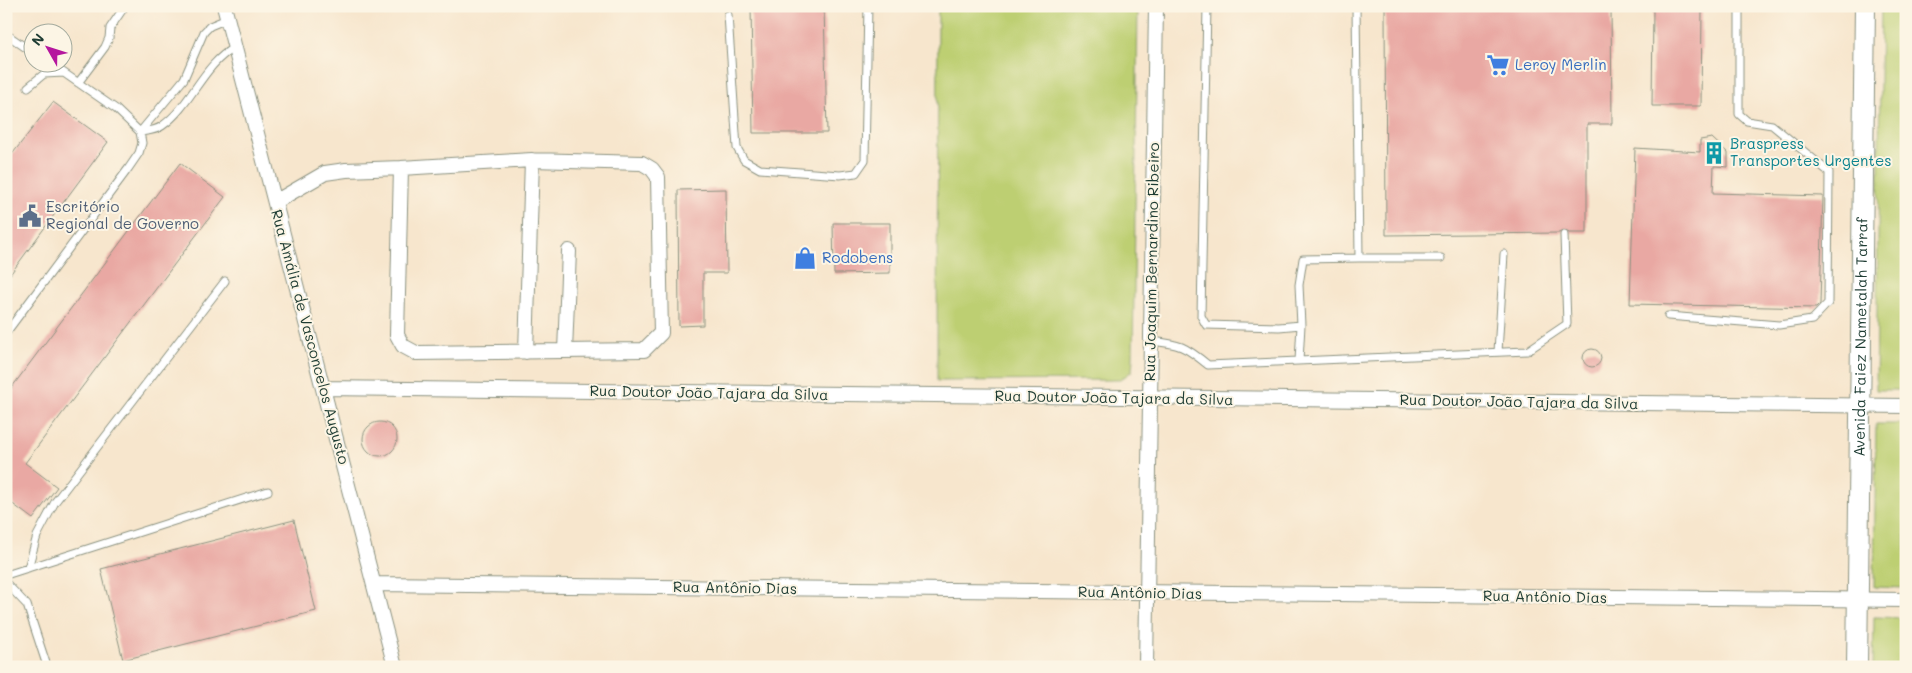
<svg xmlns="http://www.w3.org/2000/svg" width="1912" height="673" viewBox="0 0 1912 673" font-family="Mali,sans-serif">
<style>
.green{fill:#bdcf72;stroke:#6e8653}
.building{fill:#e9a8a3}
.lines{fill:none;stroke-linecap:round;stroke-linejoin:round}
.lane-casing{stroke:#8b9280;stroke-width:9}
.street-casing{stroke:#8b9280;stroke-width:16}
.secondary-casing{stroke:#8b9280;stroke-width:22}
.lane{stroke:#fff;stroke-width:7}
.street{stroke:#fff;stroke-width:14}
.secondary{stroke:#fff;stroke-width:20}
.labels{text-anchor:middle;stroke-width:4;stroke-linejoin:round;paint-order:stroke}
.shop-label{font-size:15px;fill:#366cbe;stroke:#fcf5e5;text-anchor:start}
.culture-label{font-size:15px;fill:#0d838f;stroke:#fcf5e5;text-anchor:start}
.service-label{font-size:15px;fill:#4e5e75;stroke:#fcf5e5;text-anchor:start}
.street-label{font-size:15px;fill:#1f3d34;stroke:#fcf5e5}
</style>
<rect width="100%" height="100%" fill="#fcf5e5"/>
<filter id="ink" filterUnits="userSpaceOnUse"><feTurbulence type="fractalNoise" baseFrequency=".02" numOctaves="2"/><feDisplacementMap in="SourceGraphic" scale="10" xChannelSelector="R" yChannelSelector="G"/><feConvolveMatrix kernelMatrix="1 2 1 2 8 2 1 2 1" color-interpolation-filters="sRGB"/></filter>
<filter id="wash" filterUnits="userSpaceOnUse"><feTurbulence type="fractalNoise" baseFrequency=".0096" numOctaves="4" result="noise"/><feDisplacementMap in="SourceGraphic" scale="20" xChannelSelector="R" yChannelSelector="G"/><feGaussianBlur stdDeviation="1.12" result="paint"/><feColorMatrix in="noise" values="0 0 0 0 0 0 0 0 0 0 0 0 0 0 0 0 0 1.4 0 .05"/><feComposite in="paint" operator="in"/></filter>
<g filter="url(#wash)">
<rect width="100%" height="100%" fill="#f7e6cd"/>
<path class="green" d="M 938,6 L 1138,6 L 1133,358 L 1132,371 L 1120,380 L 937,381 Z
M 1881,6 L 1906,6 L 1906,390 L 1876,390 Z
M 1876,424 L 1906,424 L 1906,588 L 1874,587 Z
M 1874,617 L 1906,618 L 1906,667 L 1873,667 Z"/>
<g id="blocks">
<path class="building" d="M 751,6 L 824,6 L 827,133 L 753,133 Z
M 1385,6 L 1611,6 L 1612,124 L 1587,124 L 1587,233 L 1569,233 L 1564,230 L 1559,233 L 1386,235 Z
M 1653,9 L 1702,9 L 1701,106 L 1652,106 Z
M 53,102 L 108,142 L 6,280 L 6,162 Z
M 1712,138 L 1728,153 L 1728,167 L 1714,166 L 1713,193 L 1823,196 L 1820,304 L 1816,308 L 1630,304 L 1635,148 L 1700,152 L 1700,140 Z
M 180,163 L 225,197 L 25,463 L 57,487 L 33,519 L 6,499 L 6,395 Z
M 726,189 L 727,273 L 703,273 L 703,325 L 679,326 L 678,190 Z
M 833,223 L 890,223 L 890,273 L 834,274 Z
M1583 358a9 9 0 1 1 18 0a9 9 0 1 1-18 0Z
M363 439a17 17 0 1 1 34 0a17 17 0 1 1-34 0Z
M 294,520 L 316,611 L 123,660 L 101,569 Z"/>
</g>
</g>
<g filter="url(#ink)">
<use href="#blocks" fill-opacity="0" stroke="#8b9280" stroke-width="1"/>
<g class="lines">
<defs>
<path id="lane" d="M 1207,6 L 1201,316 L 1206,325 L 1279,327 L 1301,325 L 1299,285 L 1303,259 L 1359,258 L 1356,6
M 6,11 L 9,6
M 728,15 L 737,148 L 744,160 L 760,169 L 840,175 L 856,173 L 865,160 L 868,6
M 6,34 L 32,52
M 48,62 L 64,73
M 78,83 L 105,47 L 109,38 L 110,28 L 125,6
M 140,132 L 184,79 L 204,32 L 210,26 L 227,19
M 140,132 C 147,131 155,131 162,126 C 192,105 202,65 235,47
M 1359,258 L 1441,258
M 1668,316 L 1779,325 L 1812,320 L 1828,303 L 1829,172 L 1772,125 L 1747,121 L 1739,114 L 1739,6
M 6,333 L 128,169 L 139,153 L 142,143 L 140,132 L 116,109 L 64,73 L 44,74 L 28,87
M 1151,341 C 1180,344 1185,346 1208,365 L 1527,351 L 1567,324 L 1564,235
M 1498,352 L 1504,254
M 1299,361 L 1301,325
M 28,568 L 37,536 L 55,502 L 225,281
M 6,575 L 268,491
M 7,584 L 27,605 L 46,663"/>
<path id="street" d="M 224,6 L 395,667
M 275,202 L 325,173 L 346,170 L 401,168 L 532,160 L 642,163 L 652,169 L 658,177 L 661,333 L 644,350 L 416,353 L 403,346 L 397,335 L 401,168
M 565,351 L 569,251
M 526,352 L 532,160
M 323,388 L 1906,406
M 374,584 L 1906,600
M 1146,667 L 1156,6"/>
<g id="secondary">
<path id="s1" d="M 1857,667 L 1865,6"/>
</g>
</defs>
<use href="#lane" class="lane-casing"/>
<use href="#street" class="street-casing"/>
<use href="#secondary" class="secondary-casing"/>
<use href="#lane" class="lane"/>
<use href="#street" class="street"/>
<use href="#secondary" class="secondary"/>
</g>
</g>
<defs>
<symbol id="supermarket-bare" viewBox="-9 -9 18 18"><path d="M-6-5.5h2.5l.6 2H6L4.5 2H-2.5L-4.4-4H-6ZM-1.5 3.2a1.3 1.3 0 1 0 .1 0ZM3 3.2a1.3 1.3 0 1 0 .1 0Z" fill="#3f7fe0" stroke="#fcf5e5" stroke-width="2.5" paint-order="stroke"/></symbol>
<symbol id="building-bare" viewBox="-9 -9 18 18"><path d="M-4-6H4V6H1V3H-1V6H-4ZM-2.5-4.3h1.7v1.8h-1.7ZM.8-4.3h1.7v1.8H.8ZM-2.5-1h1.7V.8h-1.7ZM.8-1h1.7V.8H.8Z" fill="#0f9aa8" stroke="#fcf5e5" stroke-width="2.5" paint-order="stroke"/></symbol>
<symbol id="civic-bare" viewBox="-9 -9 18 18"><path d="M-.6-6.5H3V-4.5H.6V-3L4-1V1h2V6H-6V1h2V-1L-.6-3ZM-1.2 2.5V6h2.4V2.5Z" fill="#5c6f8a" stroke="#fcf5e5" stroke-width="2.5" paint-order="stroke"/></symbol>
<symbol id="shop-bare" viewBox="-9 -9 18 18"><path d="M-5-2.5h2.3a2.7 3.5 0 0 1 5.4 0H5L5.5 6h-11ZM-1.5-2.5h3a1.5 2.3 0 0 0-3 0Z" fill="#3f7fe0" stroke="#fcf5e5" stroke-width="2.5" paint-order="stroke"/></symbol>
</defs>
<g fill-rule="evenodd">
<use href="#supermarket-bare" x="1482" y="49" width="32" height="32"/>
<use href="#building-bare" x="1698" y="137" width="32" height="32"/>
<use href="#civic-bare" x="14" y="200" width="32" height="32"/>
<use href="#shop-bare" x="789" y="242" width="32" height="32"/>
</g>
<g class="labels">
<g class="shop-label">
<text x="1515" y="70">Leroy Merlin</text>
<text x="822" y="263">Rodobens</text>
</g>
<g class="culture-label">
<text x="1730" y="149">Braspress<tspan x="1730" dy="17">Transportes Urgentes</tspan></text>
</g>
<g class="service-label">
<text x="46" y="212">Escritório<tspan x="46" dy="17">Regional de Governo</tspan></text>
</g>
<g class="street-label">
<text transform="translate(1152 262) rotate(-89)" y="5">Rua Joaquim Bernardino Ribeiro</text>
<text transform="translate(310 337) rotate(75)" y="5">Rua Amália de Vasconcelos Augusto</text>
<text dy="5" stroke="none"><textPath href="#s1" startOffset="330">Avenida Faiez Nametalah Tarraf</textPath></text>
<text transform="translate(709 393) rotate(1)" y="5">Rua Doutor João Tajara da Silva</text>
<text transform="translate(1114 398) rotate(1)" y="5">Rua Doutor João Tajara da Silva</text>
<text transform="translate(1519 402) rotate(1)" y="5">Rua Doutor João Tajara da Silva</text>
<text transform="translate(735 588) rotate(1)" y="5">Rua Antônio Dias</text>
<text transform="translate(1140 593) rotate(1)" y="5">Rua Antônio Dias</text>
<text transform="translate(1545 597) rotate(1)" y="5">Rua Antônio Dias</text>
</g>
</g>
<rect width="1912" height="673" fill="none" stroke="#fcf5e5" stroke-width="25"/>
<g transform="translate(48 48) rotate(309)"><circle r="24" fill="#fcf5e5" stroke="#a4ab9e"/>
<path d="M0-4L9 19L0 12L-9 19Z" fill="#b5179e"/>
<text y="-8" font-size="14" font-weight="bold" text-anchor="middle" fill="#1f3d34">N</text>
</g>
</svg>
